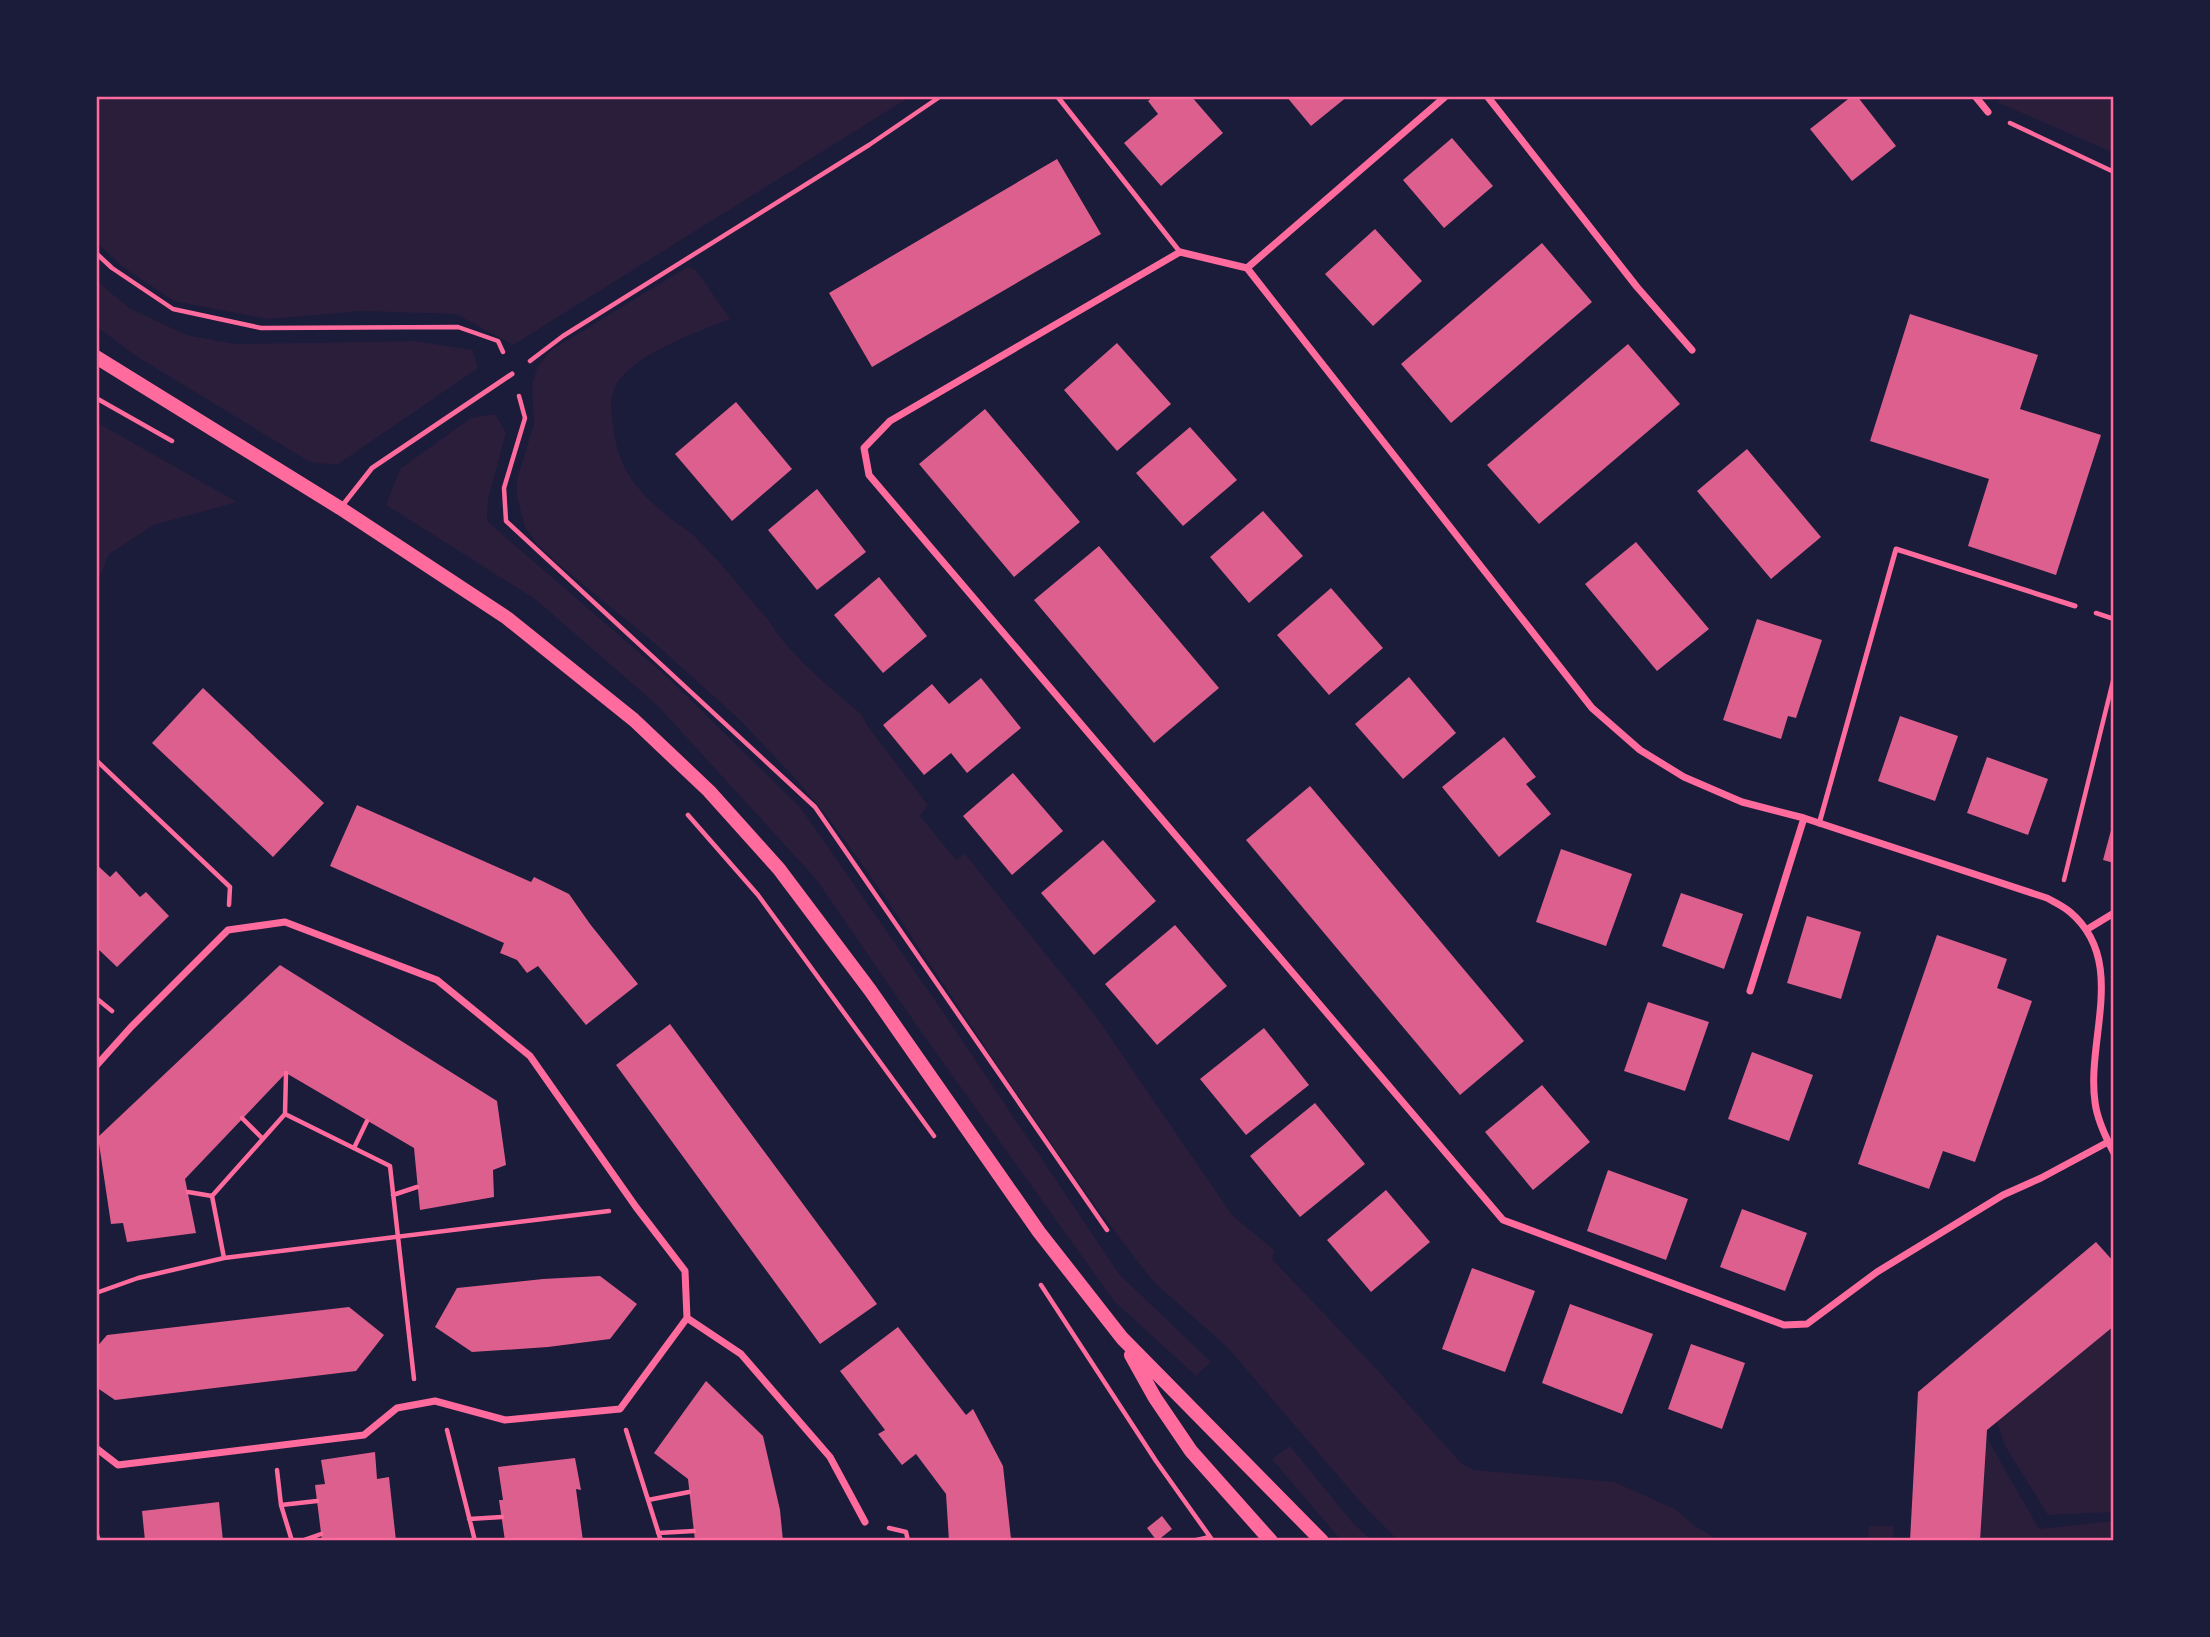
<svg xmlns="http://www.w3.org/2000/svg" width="2210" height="1637" viewBox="0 0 2210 1637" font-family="Inter,sans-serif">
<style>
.green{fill:#2a1e3b}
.building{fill:#dd5f8e}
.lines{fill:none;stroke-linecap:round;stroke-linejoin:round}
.path{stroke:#ff6b9d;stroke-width:4.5}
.service{stroke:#ff6b9d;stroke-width:5}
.minor{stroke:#ff6b9d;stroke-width:7}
.secondary{stroke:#ff6b9d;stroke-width:14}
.neatline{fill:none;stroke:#ff6b9d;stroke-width:2.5}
</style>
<rect width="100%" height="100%" fill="#1b1b3a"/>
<path class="green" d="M 96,96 L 911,96 L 513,345 L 456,314 L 362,311 L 268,319 L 174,301 L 123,267 L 96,242 Z
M 2005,96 L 2114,96 L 2114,153 L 1997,102 Z
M 687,267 L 696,270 L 730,319 C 696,333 635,353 616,385 C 609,398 611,413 613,426 C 619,473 639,493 674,521 C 682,527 692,533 699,541 C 724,566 746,594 769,621 C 792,658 829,686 862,715 L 866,724 L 928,805 L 920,816 L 956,860 L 965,854 L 1095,1015 L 1232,1215 L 1275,1251 L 1272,1259 L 1370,1362 L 1461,1463 L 1474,1470 L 1614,1482 L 1675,1509 L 1695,1526 L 1720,1541 L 1399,1541 L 1364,1506 L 1228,1348 L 1155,1283 L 1138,1262 L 1083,1189 L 1006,1078 L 877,885 L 830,820 L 802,786 L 740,720 L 658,646 L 557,563 L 537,544 L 525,527 L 517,497 L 517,479 L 534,424 L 532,384 L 537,368 L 550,351 Z
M 96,280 L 129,308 L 186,335 L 235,344 L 414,341 L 473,350 L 478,368 L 337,465 L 310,462 L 136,356 L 96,326 Z
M 495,414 L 506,433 L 488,499 L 487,521 L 665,675 L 800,807 L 941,1009 L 1119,1274 L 1211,1362 L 1196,1376 L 1114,1301 L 917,1026 L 816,879 L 657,705 L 535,599 L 386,505 L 400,469 L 471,418 Z
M 96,422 L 237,502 L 154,525 L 109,554 L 96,586 Z
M 2114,1326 L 2114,1512 L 2048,1515 L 2005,1446 L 1997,1422 Z
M 1987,1438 L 2039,1529 L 2114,1521 L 2114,1541 L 1980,1541 Z
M 1290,1446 L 1352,1522 L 1372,1541 L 1342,1541 L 1335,1533 L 1272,1459 Z
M 1869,1526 L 1894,1526 L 1893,1541 L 1868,1541 Z"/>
<path class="building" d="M 1154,96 L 1191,96 L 1223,133 L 1161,186 L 1124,143 L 1158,114 L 1148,101 Z
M 1286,96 L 1348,96 L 1311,126 Z
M 1852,96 L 1857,96 L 1896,146 L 1852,181 L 1810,129 Z
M 1452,138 L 1493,186 L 1444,228 L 1403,180 Z
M 1057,159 L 1101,234 L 872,367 L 829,293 Z
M 1375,229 L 1422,281 L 1373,326 L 1325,274 Z
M 1542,243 L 1592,302 L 1451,423 L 1401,364 Z
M 1910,314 L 2038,355 L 2020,409 L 2101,435 L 2056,575 L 1968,546 L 1989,479 L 1870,441 Z
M 1117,343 L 1171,404 L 1117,451 L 1064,390 Z
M 1628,344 L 1680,404 L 1539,524 L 1487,465 Z
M 736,402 L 792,469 L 732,521 L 675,454 Z
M 985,409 L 1080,522 L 1014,577 L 919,464 Z
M 1190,427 L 1237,480 L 1183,526 L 1136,473 Z
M 1747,449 L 1821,537 L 1771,579 L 1697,491 Z
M 817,489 L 866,552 L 817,590 L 768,530 Z
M 1263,511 L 1303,556 L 1249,603 L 1210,557 Z
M 1636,542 L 1709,629 L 1657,671 L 1585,584 Z
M 1099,546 L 1219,688 L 1154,743 L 1034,600 Z
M 879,577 L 927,636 L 883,673 L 834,615 Z
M 1331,588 L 1383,648 L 1329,695 L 1277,635 Z
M 1757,619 L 1822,640 L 1796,718 L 1788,716 L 1781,739 L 1723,720 Z
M 1409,677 L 1456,733 L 1403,779 L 1355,724 Z
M 981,678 L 1021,728 L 967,773 L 951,753 L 924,775 L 883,725 L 932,684 L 949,704 Z
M 203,688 L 324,803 L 273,857 L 152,743 Z
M 1900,716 L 1958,736 L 1935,801 L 1878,781 Z
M 1504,737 L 1536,777 L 1526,784 L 1551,814 L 1499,857 L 1442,787 Z
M 1987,757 L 2048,779 L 2028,835 L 1967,813 Z
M 1013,773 L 1063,831 L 1012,875 L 963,816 Z
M 1310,786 L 1524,1041 L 1460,1095 L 1246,840 Z
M 357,805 L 531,882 L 534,877 L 569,894 L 590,924 L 638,984 L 586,1025 L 538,966 L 527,973 L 517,960 L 500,953 L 504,943 L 330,866 Z
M 2113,823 L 2114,823 L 2114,863 L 2103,860 Z
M 1103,840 L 1156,901 L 1094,955 L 1041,893 Z
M 1561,849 L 1632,874 L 1606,946 L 1536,922 Z
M 96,864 L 110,877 L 116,871 L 140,897 L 146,892 L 169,916 L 117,967 L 96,947 Z
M 1681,893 L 1743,914 L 1724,969 L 1662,946 Z
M 1807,916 L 1861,932 L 1841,999 L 1787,983 Z
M 1175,925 L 1227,986 L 1157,1045 L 1105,984 Z
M 1937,935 L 2007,959 L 1997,988 L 2032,1001 L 1975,1162 L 1943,1151 L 1929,1189 L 1858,1164 Z
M 280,965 L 497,1101 L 506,1165 L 493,1170 L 494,1197 L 420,1210 L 414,1148 L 286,1073 L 185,1179 L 196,1233 L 127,1242 L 123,1223 L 111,1224 L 98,1137 Z
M 1648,1002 L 1709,1022 L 1685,1091 L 1624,1071 Z
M 670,1024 L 877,1304 L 820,1344 L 616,1065 Z
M 1264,1028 L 1309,1085 L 1246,1135 L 1200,1079 Z
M 1752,1052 L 1813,1075 L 1789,1141 L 1728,1119 Z
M 1542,1085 L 1590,1142 L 1533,1190 L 1485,1132 Z
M 1315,1103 L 1365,1164 L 1300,1217 L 1250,1156 Z
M 1608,1170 L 1688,1199 L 1666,1260 L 1587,1231 Z
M 1386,1190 L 1430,1242 L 1371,1292 L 1327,1240 Z
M 1742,1209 L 1807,1233 L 1785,1291 L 1720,1267 Z
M 2096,1242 L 2114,1262 L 2114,1326 L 1987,1430 L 1980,1541 L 1910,1541 L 1918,1392 Z
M 1472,1268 L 1535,1291 L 1505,1372 L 1442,1349 Z
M 600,1276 L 637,1304 L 610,1339 L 548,1347 L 472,1352 L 435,1327 L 457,1288 L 543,1279 Z
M 1570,1304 L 1653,1334 L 1622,1414 L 1542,1383 Z
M 349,1307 L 384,1335 L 356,1371 L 115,1400 L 96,1387 L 96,1348 L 107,1335 Z
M 898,1327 L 966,1415 L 973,1409 L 1003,1466 L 1011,1539 L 949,1541 L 946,1494 L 916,1454 L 902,1465 L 878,1434 L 885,1430 L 840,1371 Z
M 1691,1344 L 1745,1363 L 1722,1429 L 1668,1409 Z
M 706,1381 L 763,1436 L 780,1510 L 783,1541 L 695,1541 L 688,1479 L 654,1453 Z
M 375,1452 L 377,1479 L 389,1477 L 396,1541 L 322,1541 L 315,1485 L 325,1484 L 321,1460 Z
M 575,1458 L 581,1490 L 576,1489 L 583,1541 L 505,1541 L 499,1500 L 503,1500 L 498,1467 Z
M 219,1502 L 223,1541 L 145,1541 L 142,1511 Z
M 1162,1516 L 1172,1529 L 1157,1541 L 1147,1528 Z"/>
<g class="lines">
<path class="path" d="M 2010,123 L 2114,172
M 96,253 L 112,268 L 173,309 L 261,328 L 458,327 L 498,341 L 503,352
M 530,361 L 563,336 L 869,145 L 941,96
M 519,396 L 525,418 L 504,488 L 506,521 L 815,807 L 1107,1230
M 96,398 L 172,441
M 2096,613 L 2114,619
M 96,760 L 230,887 L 229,905
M 688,815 L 758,895 L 934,1136
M 2064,880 L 2114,677
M 96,998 L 112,1011
M 285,1114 L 286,1073
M 242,1118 L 263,1139
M 354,1148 L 367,1121
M 188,1192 L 212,1196
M 393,1195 L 417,1187
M 224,1258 L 212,1196 L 285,1114 L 390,1166 L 414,1379
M 1041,1285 L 1156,1461 L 1213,1541
M 96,1293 L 138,1278 L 224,1258 L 609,1211
M 447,1430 L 475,1541
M 626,1430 L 661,1541
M 277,1470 L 281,1505 L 292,1541
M 648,1500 L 689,1492
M 281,1505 L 317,1501
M 469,1519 L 502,1517
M 889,1528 L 906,1532 L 908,1541
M 96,1532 L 99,1541
M 658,1533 L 694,1531
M 301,1541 L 321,1534
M 1192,1541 L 1210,1537"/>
<path class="service" d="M 1057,96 L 1180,252
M 342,506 L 372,468 L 512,374
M 1819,824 L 1896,549 L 2075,606"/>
<path class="minor" d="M 1446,96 L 1247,268 L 1592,708 L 1640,750 L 1684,777 L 1742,802 L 1804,818 L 2047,898 C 2054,902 2063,906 2070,912 C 2128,961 2086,1039 2095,1102 C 2097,1120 2106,1138 2114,1153
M 1487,96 L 1637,287 L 1692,350
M 1975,96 L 1988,112
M 1247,268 L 1180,252 L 890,421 L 864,448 L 869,475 L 1503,1220 L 1784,1325 L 1807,1324 L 1877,1272 L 2003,1195 L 2041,1178 L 2108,1142
M 2086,930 L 2114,913
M 1750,991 L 1804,818
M 96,1066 L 131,1027 L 228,930 L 285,922 L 437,980 L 530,1056 L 636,1207 L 685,1271 L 687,1318 L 620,1409 L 505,1420 L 435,1401 L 397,1408 L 364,1435 L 118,1465 L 96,1448
M 687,1318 L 741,1354 L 830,1457 L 865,1522"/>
<path class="secondary" d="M 96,357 L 340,508 L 507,618 L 634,720 L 709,791 L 779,869 L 870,990 L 1039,1232 L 1122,1338 L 1322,1541
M 1131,1355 L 1155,1398 L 1191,1451 L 1271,1541"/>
</g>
<rect width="2210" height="1637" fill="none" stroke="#1b1b3a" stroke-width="196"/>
<rect x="98" y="98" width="2014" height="1441" class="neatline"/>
</svg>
